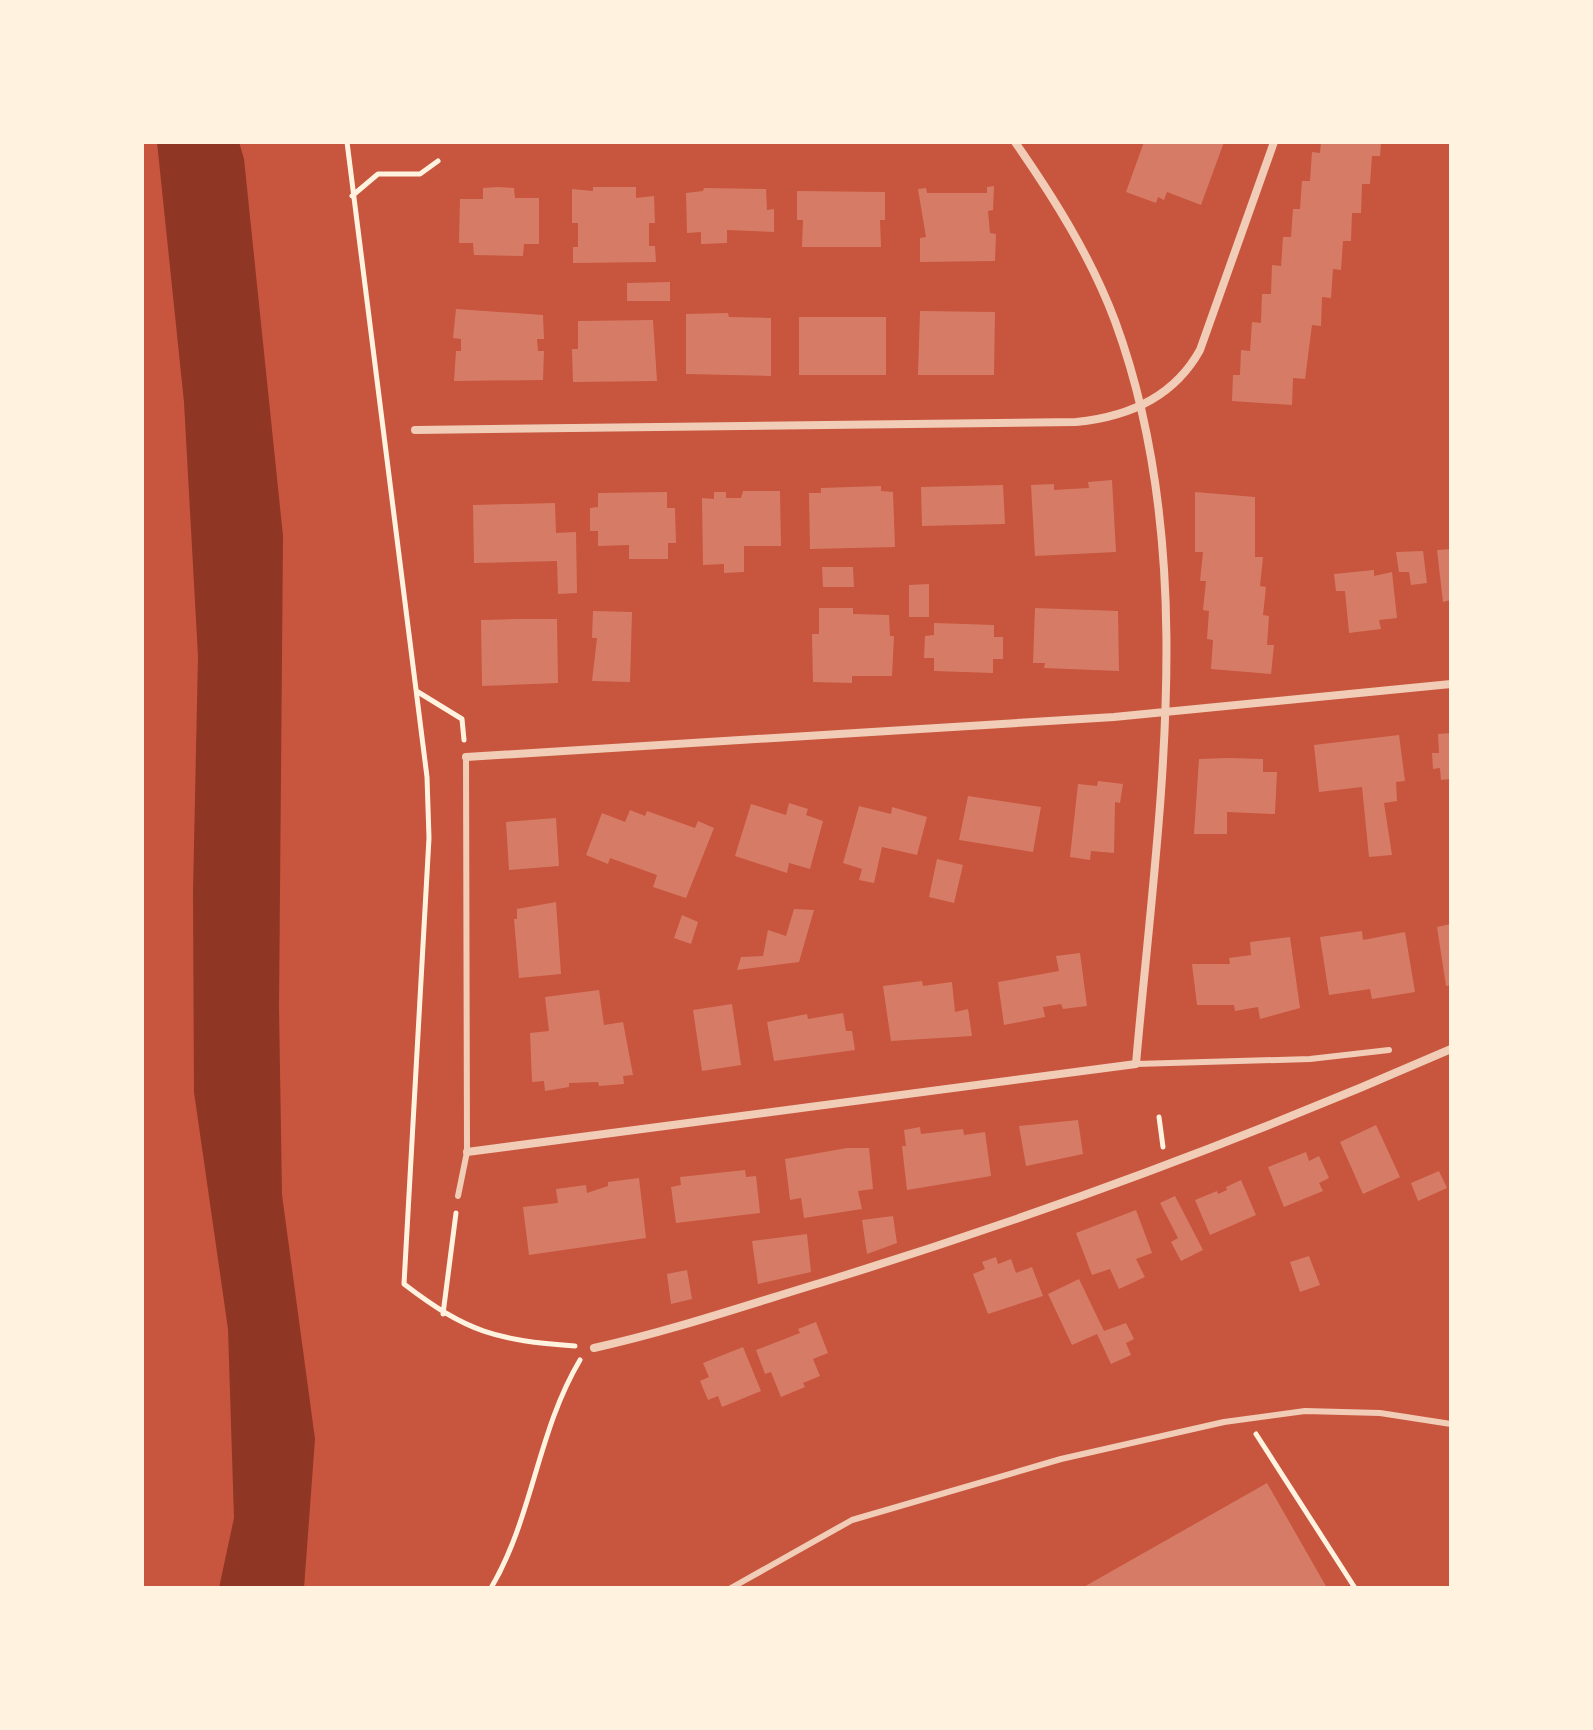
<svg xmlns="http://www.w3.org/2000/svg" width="1593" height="1730" viewBox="0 0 1593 1730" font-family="'Roboto Condensed',sans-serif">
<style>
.water{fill:#8f3625}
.building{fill:#d67c66}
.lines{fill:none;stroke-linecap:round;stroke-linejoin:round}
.path{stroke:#fff3e0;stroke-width:5}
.service{stroke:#f1ccb7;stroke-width:6}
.minor{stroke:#f1ccb7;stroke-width:8}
</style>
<rect width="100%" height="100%" fill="#c8553d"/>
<path class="water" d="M 157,142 L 239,142 L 244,159 L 283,536 L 279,1008 L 282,1195 L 315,1439 L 304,1588 L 219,1588 L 234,1518 L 228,1329 L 194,1092 L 193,893 L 198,656 L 184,402 Z"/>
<path class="building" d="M 1144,142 L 1224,142 L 1201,205 L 1167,192 L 1164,200 L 1158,197 L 1156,203 L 1126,192 Z
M 1321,142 L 1381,142 L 1380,156 L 1372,156 L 1370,184 L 1362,184 L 1361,213 L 1352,213 L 1351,241 L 1343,241 L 1341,270 L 1333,269 L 1331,298 L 1322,297 L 1321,326 L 1312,325 L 1305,379 L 1293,378 L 1292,405 L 1232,401 L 1233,375 L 1240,375 L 1241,350 L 1250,351 L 1252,322 L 1261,323 L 1262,294 L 1271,294 L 1272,265 L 1281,266 L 1283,237 L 1291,237 L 1293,209 L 1300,209 L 1302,181 L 1310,181 L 1312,152 L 1320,153 Z
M 994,186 L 993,210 L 988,211 L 990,233 L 996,234 L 995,261 L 920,262 L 920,238 L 926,237 L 918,189 L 926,188 L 927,193 L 987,193 L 987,187 Z
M 498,187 L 514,188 L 515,198 L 539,198 L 539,244 L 524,244 L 523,256 L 474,255 L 473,243 L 459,243 L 460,199 L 483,199 L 483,188 Z
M 593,187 L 636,187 L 636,198 L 654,196 L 655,223 L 649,223 L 649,246 L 655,246 L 656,262 L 573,263 L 573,247 L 578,247 L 578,223 L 572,223 L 572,189 L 593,191 Z
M 704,188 L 766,189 L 767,210 L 774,209 L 774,232 L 727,230 L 727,243 L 701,244 L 701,232 L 687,233 L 686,193 L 703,191 Z
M 797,191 L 885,192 L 885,220 L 880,220 L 881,247 L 802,247 L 803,220 L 797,220 Z
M 670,282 L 670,301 L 627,301 L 627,283 Z
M 456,309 L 543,315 L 544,339 L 537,339 L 538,351 L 544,351 L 543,380 L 454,381 L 456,351 L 461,351 L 461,339 L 453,338 Z
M 920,311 L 995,312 L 994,375 L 918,375 Z
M 728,313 L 729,317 L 771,318 L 771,376 L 686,374 L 686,314 Z
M 799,317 L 886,317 L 886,375 L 799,375 Z
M 653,320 L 657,381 L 573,382 L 572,349 L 578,349 L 578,321 Z
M 1112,480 L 1116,552 L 1035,556 L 1031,485 L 1054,484 L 1054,490 L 1070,489 L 1089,488 L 1088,482 Z
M 1003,485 L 1005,524 L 922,526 L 921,487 Z
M 881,486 L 881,491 L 893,492 L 895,547 L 810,549 L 809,493 L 821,493 L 821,488 Z
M 743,491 L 780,491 L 781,546 L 744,546 L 744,572 L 724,573 L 724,564 L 703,565 L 702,498 L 714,499 L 714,492 L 726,492 L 726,498 L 741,498 Z
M 667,492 L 667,508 L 675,508 L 676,543 L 668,543 L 668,559 L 629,559 L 629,545 L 598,546 L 598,531 L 590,531 L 590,508 L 598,507 L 598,493 Z
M 1195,492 L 1255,497 L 1255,557 L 1263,557 L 1260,586 L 1266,587 L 1263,615 L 1269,616 L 1267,645 L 1274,645 L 1271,674 L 1211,669 L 1213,640 L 1207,639 L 1209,611 L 1203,610 L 1206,581 L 1200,581 L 1203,552 L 1195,552 Z
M 555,503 L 556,533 L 576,532 L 577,593 L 558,594 L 557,561 L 474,563 L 473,505 Z
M 1451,549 L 1451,600 L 1443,602 L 1437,550 Z
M 1423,551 L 1427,583 L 1411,585 L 1409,572 L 1399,572 L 1396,552 Z
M 822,567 L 853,567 L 854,587 L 823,587 Z
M 1374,570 L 1374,576 L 1392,572 L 1397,618 L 1379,620 L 1381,629 L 1349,633 L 1345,591 L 1336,591 L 1334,574 Z
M 929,584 L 929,617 L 909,617 L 909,585 Z
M 819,608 L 853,608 L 853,614 L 889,615 L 890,636 L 894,636 L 892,676 L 852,676 L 852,683 L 813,682 L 812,634 L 819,634 Z
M 1035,608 L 1118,611 L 1119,671 L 1044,668 L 1045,663 L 1033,663 Z
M 593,611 L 632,612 L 630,682 L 592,681 L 597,638 L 592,638 Z
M 520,619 L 557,619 L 558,683 L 482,686 L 481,620 Z
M 934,623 L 994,625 L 994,637 L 1003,637 L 1003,659 L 993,659 L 993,673 L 934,671 L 934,658 L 924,658 L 925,636 L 934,635 Z
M 1451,733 L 1451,779 L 1441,780 L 1440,768 L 1433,769 L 1432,753 L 1439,753 L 1438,734 Z
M 1399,735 L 1405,781 L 1396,782 L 1397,801 L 1384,803 L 1392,855 L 1369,857 L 1362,787 L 1319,792 L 1314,745 Z
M 1228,758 L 1263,759 L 1263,772 L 1277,772 L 1275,814 L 1227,812 L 1227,834 L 1194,834 L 1199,759 Z
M 1098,781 L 1123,784 L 1120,803 L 1115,802 L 1114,853 L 1091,851 L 1090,860 L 1070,857 L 1078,784 L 1097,786 Z
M 968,796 L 1041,807 L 1033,852 L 959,840 Z
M 789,803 L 808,809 L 806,815 L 823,821 L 810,869 L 789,863 L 787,873 L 735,856 L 751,804 L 786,815 Z
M 859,806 L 891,814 L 892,807 L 927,817 L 917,855 L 882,847 L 874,883 L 859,880 L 862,869 L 843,863 Z
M 630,810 L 645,816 L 647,811 L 695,828 L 698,821 L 714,828 L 686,898 L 653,887 L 657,875 L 610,858 L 608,864 L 586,855 L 602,813 L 625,822 Z
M 556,818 L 559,866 L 509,870 L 506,822 Z
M 937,859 L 963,865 L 954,903 L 929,897 Z
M 556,902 L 561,974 L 519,978 L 514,919 L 517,919 L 517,909 Z
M 794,909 L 814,910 L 799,962 L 737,970 L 741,957 L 763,956 L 768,930 L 786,936 Z
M 682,915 L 698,922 L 691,944 L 674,938 Z
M 1451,924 L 1451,985 L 1446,986 L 1437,927 Z
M 1362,931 L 1363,940 L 1405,932 L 1415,992 L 1372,999 L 1370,989 L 1329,995 L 1320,937 Z
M 1290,937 L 1300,1008 L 1260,1019 L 1258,1007 L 1235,1011 L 1234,1005 L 1197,1005 L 1192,964 L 1230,964 L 1229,958 L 1251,955 L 1250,942 Z
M 1080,953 L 1087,1006 L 1063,1009 L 1061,1004 L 1043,1007 L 1045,1017 L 1004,1025 L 998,982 L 1059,971 L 1056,956 Z
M 922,981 L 923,986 L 952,982 L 955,1012 L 968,1009 L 972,1036 L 891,1041 L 883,986 Z
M 599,990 L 604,1025 L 623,1022 L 633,1075 L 623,1076 L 624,1084 L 599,1086 L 598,1082 L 569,1083 L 569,1087 L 545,1091 L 544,1081 L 532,1082 L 530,1033 L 549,1031 L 545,997 Z
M 732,1004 L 741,1065 L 702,1071 L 693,1010 Z
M 843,1013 L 846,1031 L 852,1031 L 855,1050 L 774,1061 L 767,1022 L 807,1014 L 808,1019 Z
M 1078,1120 L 1083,1154 L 1026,1166 L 1019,1126 Z
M 1376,1125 L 1400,1177 L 1363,1194 L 1340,1142 Z
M 920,1127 L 921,1134 L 963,1129 L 964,1135 L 985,1132 L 991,1176 L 907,1190 L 902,1146 L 906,1146 L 904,1130 Z
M 847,1148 L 869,1148 L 873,1189 L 858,1191 L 862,1209 L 804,1218 L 801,1198 L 790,1200 L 785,1159 Z
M 1306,1152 L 1309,1161 L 1319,1156 L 1329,1178 L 1319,1183 L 1323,1191 L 1284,1207 L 1268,1167 Z
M 745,1170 L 746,1177 L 756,1176 L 760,1213 L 676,1223 L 671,1187 L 681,1185 L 680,1177 Z
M 1439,1171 L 1447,1188 L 1418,1201 L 1411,1183 Z
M 639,1178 L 646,1238 L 529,1255 L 523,1207 L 558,1203 L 556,1189 L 586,1185 L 587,1193 L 608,1186 L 608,1182 Z
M 1241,1180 L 1256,1215 L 1210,1235 L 1195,1200 L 1217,1191 L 1218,1194 L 1227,1190 L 1226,1187 Z
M 1175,1196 L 1203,1250 L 1181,1261 L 1171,1242 L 1178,1238 L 1160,1203 Z
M 1136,1210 L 1152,1253 L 1136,1259 L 1145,1277 L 1119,1289 L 1110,1269 L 1092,1275 L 1076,1233 Z
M 893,1216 L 897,1243 L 867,1254 L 862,1220 Z
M 807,1234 L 811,1272 L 758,1284 L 752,1241 Z
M 1309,1256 L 1320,1285 L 1300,1292 L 1290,1262 Z
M 996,1257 L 998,1264 L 1011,1259 L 1016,1273 L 1032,1267 L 1043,1296 L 988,1314 L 973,1274 L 985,1269 L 982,1262 Z
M 687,1270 L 692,1299 L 671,1304 L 667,1274 Z
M 1079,1279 L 1104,1331 L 1126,1323 L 1134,1339 L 1126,1343 L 1131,1355 L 1111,1364 L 1097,1334 L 1072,1345 L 1048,1294 Z
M 816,1322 L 828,1353 L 813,1359 L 820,1376 L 803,1383 L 805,1387 L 781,1397 L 771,1372 L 765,1374 L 756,1350 L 800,1333 L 798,1329 Z
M 743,1347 L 761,1391 L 722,1407 L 718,1396 L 708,1400 L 700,1381 L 709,1377 L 703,1363 Z
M 1267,1483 L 1327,1588 L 1082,1588 Z"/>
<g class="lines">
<path class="path" d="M 347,142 L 427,777 L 429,838 L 404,1284 C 468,1333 496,1340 575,1346
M 352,196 L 378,174 L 420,174 L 438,161
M 418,692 L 462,719 L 464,740
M 1159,1117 L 1163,1147
M 443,1314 L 456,1213
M 1256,1434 L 1355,1588
M 491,1588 C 533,1517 537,1432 580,1360"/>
<path class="service" d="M 1136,1064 L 1310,1059 L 1389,1050
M 458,1196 L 467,1152 L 466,757
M 731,1588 L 852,1520 L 1061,1459 L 1224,1422 L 1305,1411 L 1380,1413 L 1451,1424"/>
<path class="minor" d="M 415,430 L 1076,422 C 1128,417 1174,397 1200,350 L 1274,142
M 466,757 L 1114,717 L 1451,684
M 467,1152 L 1136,1064 C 1157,821 1202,557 1115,321 C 1091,257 1054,198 1015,142
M 594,1348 C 675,1330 753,1303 833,1279 C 1043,1214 1250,1137 1451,1049"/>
</g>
<rect width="1593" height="1730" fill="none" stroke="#fff3e0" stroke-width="288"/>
</svg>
